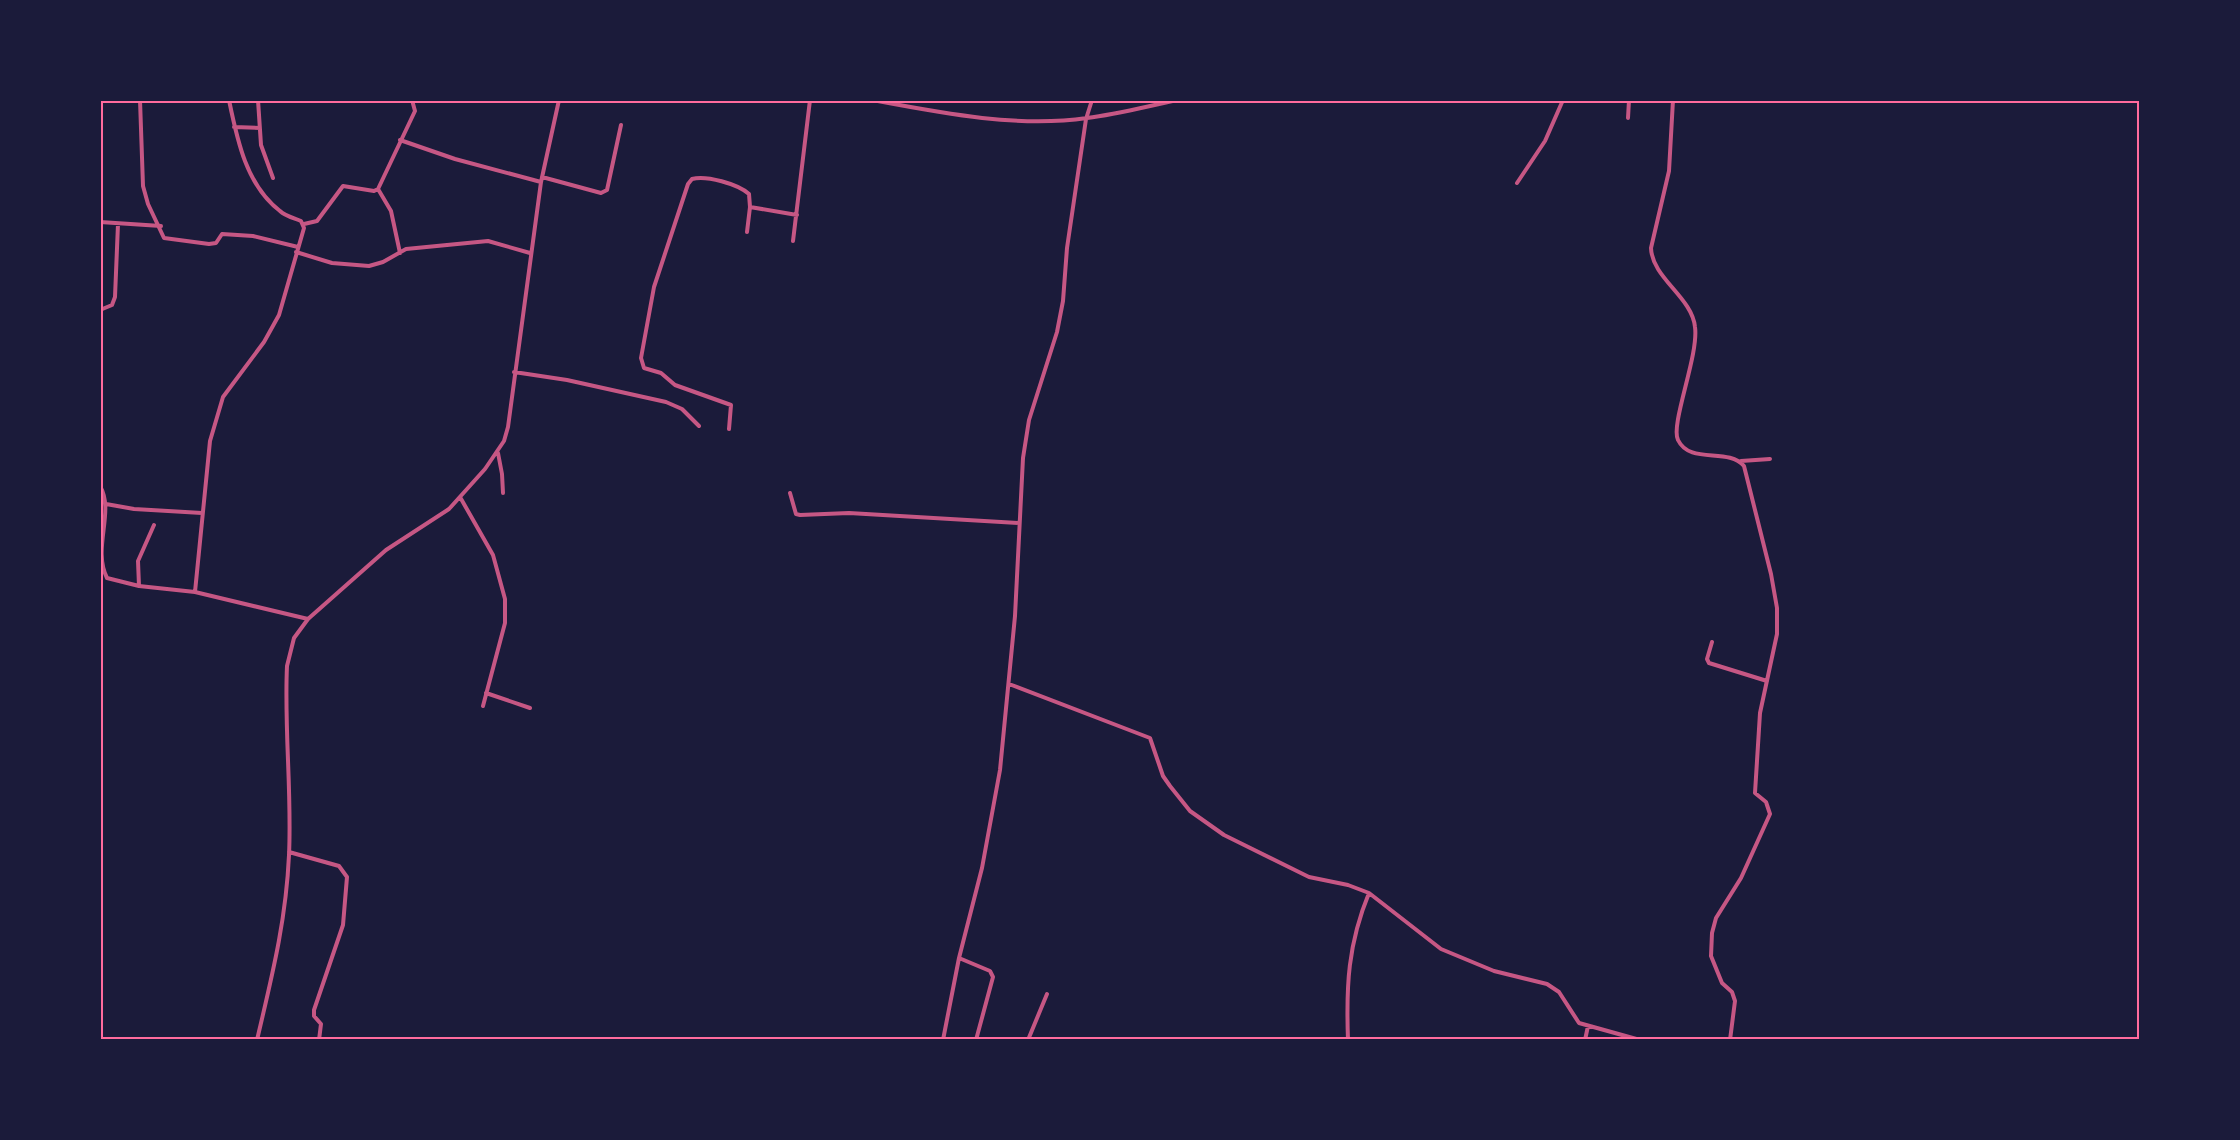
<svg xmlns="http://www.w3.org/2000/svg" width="2240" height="1140" viewBox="0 0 2240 1140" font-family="'PT Sans',sans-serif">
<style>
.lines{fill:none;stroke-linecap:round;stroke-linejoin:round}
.minor{stroke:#c65784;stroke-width:4}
.neatline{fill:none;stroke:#ff6b9d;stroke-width:2}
</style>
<rect width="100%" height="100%" fill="#1b1b3a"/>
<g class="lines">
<path class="minor" d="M 140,100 L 143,186 L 148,204 L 164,238 L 209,244 L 216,243 L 222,234 L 253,236 L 298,247
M 258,100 L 261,145 L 273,178
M 872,100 C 941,113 1017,128 1087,118 C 1118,114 1148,106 1178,100
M 1673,100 L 1669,171 L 1651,248 C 1652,278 1692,297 1695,327 C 1699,355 1670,425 1678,440 C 1690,465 1728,447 1744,466 L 1771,574 L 1777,608 L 1777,634 L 1760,713 L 1755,793 L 1766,802 L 1770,814 L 1741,878 L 1716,918 L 1712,933 L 1711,956 L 1722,983 L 1732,992 L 1735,1001 L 1730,1040
M 1628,118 L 1629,100
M 234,127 L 260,128
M 400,140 L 455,159 L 541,182
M 542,177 L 601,193 L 607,190 L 621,125
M 1517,183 L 1545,141 L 1563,100
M 378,189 L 391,211 L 400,253
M 100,222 L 161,226
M 304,224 L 317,221 L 343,186 L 374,191 L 378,189 L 415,111 L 412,100
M 747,232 L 750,207 L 797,215
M 793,241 L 810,100
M 296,252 L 332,263 L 369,266 L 383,262 L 406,249 L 488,241 L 530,253
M 100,310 L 112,305 L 115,297 L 118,224
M 514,372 L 567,380 L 666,402 L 682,409 L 699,426
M 729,429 L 731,405 L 675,385 L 661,373 L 644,368 L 641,358 L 654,287 L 688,184 L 692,179 C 706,175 738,184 749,194 L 750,207
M 498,453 L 502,474 L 503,493
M 1741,461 L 1770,459
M 100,486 C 115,512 92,548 107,578 L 139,586 L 195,592 L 308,619 L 386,550 L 449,509 L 485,469 L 504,441 L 508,427 L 541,182 L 559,100
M 790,493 L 796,514 L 800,515 L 849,513 L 1019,523
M 460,497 L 493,555 L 505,599 L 505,623 L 483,706
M 106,504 L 134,509 L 202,513
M 139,586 L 138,561 L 154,525
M 195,592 L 210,441 L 223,397 L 264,342 L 279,315 L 304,228 L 301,221 C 294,218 285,216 280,211 C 246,185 237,139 229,100
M 1712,642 L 1707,659 L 1709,663 L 1767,681
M 1009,684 L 1150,738 L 1163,776 L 1170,786 L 1190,811 L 1224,835 L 1309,877 L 1348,885 L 1369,893 L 1441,949 L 1494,971 L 1547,984 L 1559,992 L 1579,1023 L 1640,1040
M 486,693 L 530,708
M 289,852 L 339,866 L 347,877 L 343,925 L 314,1010 L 314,1016 L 321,1024 L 319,1040
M 959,958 L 990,971 L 993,977 L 976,1040
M 257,1040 C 272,976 286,921 289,855 C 292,792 284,729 287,666 L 294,638 L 308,619
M 943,1040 L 959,958 L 982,868 L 1000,770 L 1015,616 L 1023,458 L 1029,420 L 1057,332 L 1063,301 L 1067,248 L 1086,119 L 1092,100
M 1028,1040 L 1047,994
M 1348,1040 C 1346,986 1348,944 1369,893
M 1585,1040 L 1588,1026"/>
</g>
<rect width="2240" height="1140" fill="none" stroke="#1b1b3a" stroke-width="204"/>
<rect x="102" y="102" width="2036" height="936" class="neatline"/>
</svg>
